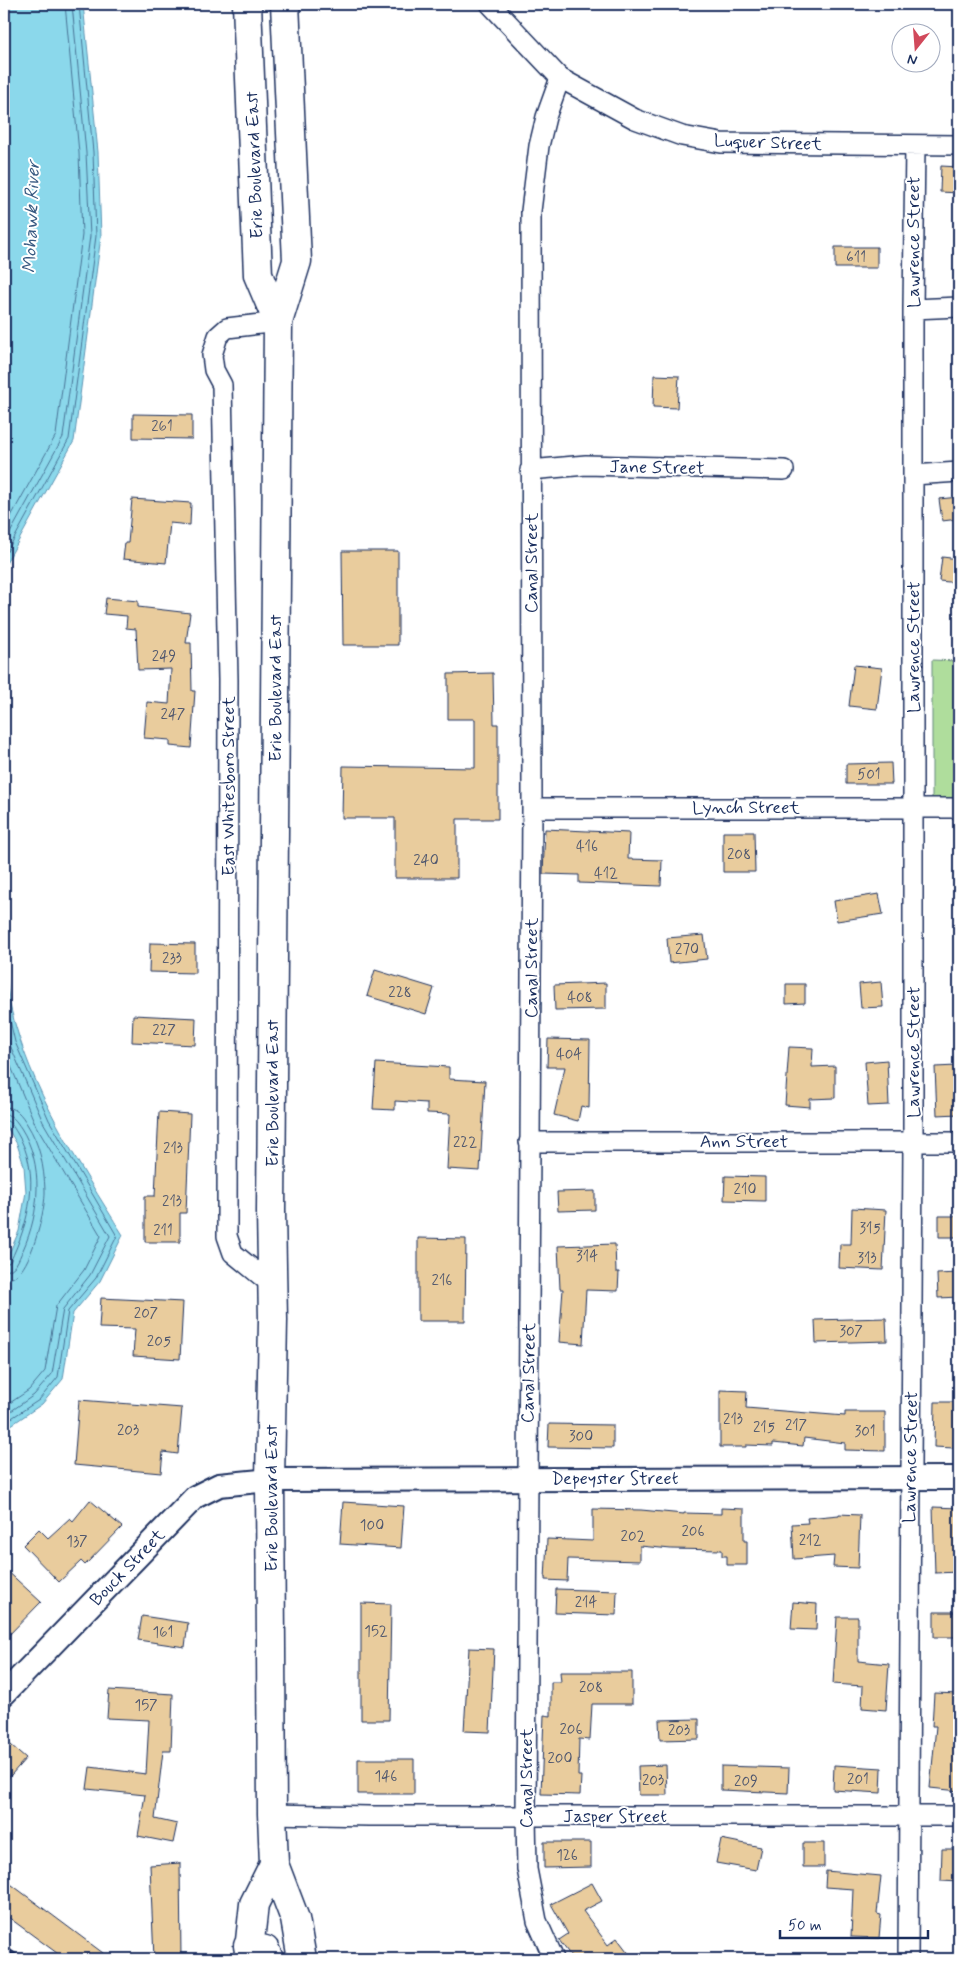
<svg xmlns="http://www.w3.org/2000/svg" width="963" height="1963" viewBox="0 0 963 1963" font-family="Mynerve,sans-serif">
<style>
.park{fill:#afdd9c;stroke:#65867d}
.water{fill:#8bd8eb;stroke:#5e94b3}
.lines{fill:none;stroke-linecap:round;stroke-linejoin:round}
.shore{stroke:#487396;stroke-width:1}
.building{fill:#e9cc9d;stroke:#1b2f5e}
.minor-casing{stroke:#1b2f5e;stroke-width:22}
.tertiary-casing{stroke:#1b2f5e;stroke-width:26}
.primary-casing{stroke:#1b2f5e;stroke-width:31}
.trunk-casing{stroke:#1b2f5e;stroke-width:31}
.minor{stroke:#fff;stroke-width:19}
.tertiary{stroke:#fff;stroke-width:22}
.primary{stroke:#fff;stroke-width:28}
.trunk{stroke:#fff;stroke-width:28}
.rail{stroke:#1b2f5e;stroke-width:4}
.labels{text-anchor:middle;stroke-width:4;stroke-linejoin:round;paint-order:stroke}
.number-label{font-size:15px;fill:#4e566e}
.street-label{font-size:18px;fill:#1b2f5e;stroke:#fff}
.water-label{font-size:19px;font-style:italic;fill:#375981;stroke:#fff}
</style>
<rect width="100%" height="100%" fill="#fff"/>
<filter id="ink" filterUnits="userSpaceOnUse"><feTurbulence type="fractalNoise" baseFrequency=".02" numOctaves="2"/><feDisplacementMap in="SourceGraphic" scale="10" xChannelSelector="R" yChannelSelector="G"/><feConvolveMatrix kernelMatrix="1 2 1 2 8 2 1 2 1" color-interpolation-filters="sRGB"/></filter>
<g filter="url(#ink)">
<path class="park" d="M 932,660 L 959,661 L 959,808 L 932,808 Z"/>
<path class="water" d="M 4,4 L 83,4 L 98,152 L 101,236 L 74,441 L 4,567 Z
M 4,944 C 6,964 6,985 10,1005 C 30,1089 78,1163 123,1235 L 100,1281 L 73,1313 L 63,1379 L 42,1404 L 4,1430 L 4,1265 L 19,1231 L 26,1192 L 24,1166 L 17,1144 L 4,1122 Z"/>
<g class="lines">
<path class="shore" d="M 4,529 L 56,435 L 82,235 L 79,153 L 65,4
M 4,544 L 63,437 L 90,236 L 86,153 L 72,4
M 4,557 L 69,439 L 96,236 L 93,152 L 79,4
M 4,995 L 15,1042 L 49,1120 L 117,1236 L 96,1278 L 68,1311 L 58,1377 L 39,1400 L 4,1423
M 4,1024 L 10,1045 L 43,1122 L 110,1236 L 90,1275 L 63,1309 L 52,1374 L 34,1395 L 4,1416
M 4,1050 L 36,1126 L 101,1236 L 84,1270 L 56,1306 L 45,1371 L 29,1390 L 4,1407
M 4,1107 C 16,1107 21,1114 27,1124 C 40,1144 44,1167 45,1190 C 46,1209 32,1262 18,1274 C 14,1278 9,1279 4,1279
M 4,1114 C 13,1115 16,1121 21,1128 C 44,1164 40,1212 23,1250 C 18,1260 16,1271 4,1271
M 4,1120 C 11,1121 13,1127 17,1133 C 42,1173 29,1223 10,1262 L 4,1265"/>
</g>
<path class="building" d="M 941,166 L 959,167 L 959,193 L 940,192 Z
M 835,247 L 877,247 L 877,268 L 835,268 Z
M 654,375 L 679,376 L 677,408 L 653,407 Z
M 133,414 L 192,415 L 192,439 L 133,438 Z
M 959,497 L 959,519 L 942,521 L 939,499 Z
M 132,499 L 191,503 L 190,525 L 170,523 L 166,563 L 123,559 L 125,543 L 128,543 Z
M 342,551 L 398,551 L 398,645 L 343,645 Z
M 942,557 L 959,559 L 959,583 L 939,581 Z
M 106,598 L 138,601 L 138,607 L 190,613 L 186,643 L 191,643 L 192,691 L 195,691 L 191,748 L 170,746 L 170,740 L 144,738 L 147,702 L 169,704 L 171,669 L 138,670 L 136,629 L 126,628 L 127,616 L 104,614 Z
M 854,665 L 882,668 L 877,709 L 849,706 Z
M 493,673 L 494,724 L 498,724 L 498,819 L 457,819 L 457,878 L 395,878 L 395,818 L 342,818 L 343,766 L 475,768 L 475,719 L 448,719 L 448,674 Z
M 891,763 L 892,784 L 846,784 L 846,764 Z
M 545,829 L 629,833 L 628,859 L 662,860 L 661,886 L 579,883 L 579,875 L 543,874 Z
M 723,832 L 754,832 L 755,872 L 723,872 Z
M 879,894 L 883,914 L 837,921 L 834,901 Z
M 704,935 L 707,959 L 669,963 L 667,938 Z
M 150,943 L 195,944 L 195,973 L 149,972 Z
M 375,970 L 434,988 L 426,1014 L 367,996 Z
M 881,982 L 883,1007 L 861,1008 L 859,984 Z
M 606,983 L 606,1009 L 555,1010 L 554,985 Z
M 786,984 L 805,984 L 805,1003 L 786,1004 Z
M 133,1015 L 196,1018 L 195,1045 L 132,1042 Z
M 548,1039 L 590,1040 L 589,1108 L 581,1106 L 578,1121 L 554,1115 L 565,1067 L 547,1067 Z
M 789,1047 L 813,1048 L 812,1067 L 835,1066 L 835,1098 L 810,1099 L 810,1107 L 785,1105 Z
M 887,1060 L 889,1105 L 868,1106 L 865,1062 Z
M 376,1063 L 449,1067 L 449,1079 L 485,1081 L 480,1171 L 447,1169 L 450,1114 L 427,1113 L 427,1103 L 395,1101 L 395,1110 L 373,1109 Z
M 957,1066 L 959,1114 L 937,1115 L 935,1067 Z
M 159,1112 L 190,1114 L 186,1213 L 180,1213 L 180,1242 L 145,1242 L 145,1196 L 155,1196 Z
M 725,1176 L 765,1177 L 765,1201 L 724,1200 Z
M 595,1191 L 595,1210 L 558,1211 L 557,1192 Z
M 852,1208 L 886,1210 L 883,1270 L 839,1268 L 840,1244 L 851,1244 Z
M 939,1216 L 959,1216 L 959,1237 L 939,1237 Z
M 418,1238 L 466,1239 L 465,1321 L 418,1321 Z
M 615,1244 L 616,1272 L 619,1272 L 618,1291 L 586,1290 L 583,1344 L 559,1342 L 563,1289 L 560,1289 L 558,1246 Z
M 959,1273 L 959,1297 L 938,1298 L 937,1274 Z
M 101,1298 L 183,1302 L 180,1359 L 133,1356 L 135,1329 L 99,1328 Z
M 886,1318 L 887,1341 L 816,1343 L 815,1320 Z
M 720,1390 L 747,1391 L 746,1408 L 845,1416 L 845,1412 L 885,1412 L 885,1451 L 845,1450 L 845,1443 L 804,1438 L 803,1446 L 773,1443 L 773,1446 L 746,1445 L 746,1447 L 720,1447 Z
M 79,1400 L 182,1408 L 178,1454 L 163,1452 L 161,1473 L 74,1465 Z
M 935,1402 L 955,1402 L 954,1448 L 934,1447 Z
M 549,1424 L 613,1425 L 613,1448 L 548,1447 Z
M 90,1500 L 122,1527 L 85,1565 L 81,1561 L 59,1582 L 23,1545 L 39,1529 L 48,1538 L 70,1518 L 73,1521 Z
M 343,1502 L 404,1506 L 401,1548 L 340,1544 Z
M 933,1507 L 959,1508 L 959,1572 L 935,1573 Z
M 721,1508 L 744,1509 L 744,1541 L 747,1541 L 747,1565 L 727,1565 L 727,1556 L 722,1556 L 722,1550 L 671,1549 L 640,1546 L 640,1561 L 568,1559 L 567,1581 L 545,1580 L 547,1539 L 593,1541 L 593,1509 L 641,1510 L 684,1514 L 684,1513 L 721,1514 Z
M 839,1514 L 860,1515 L 858,1568 L 833,1567 L 834,1556 L 794,1559 L 792,1524 L 808,1523 L 807,1518 L 839,1515 Z
M 4,1568 L 41,1602 L 4,1640 Z
M 556,1589 L 617,1591 L 616,1615 L 555,1613 Z
M 793,1602 L 817,1604 L 816,1630 L 791,1629 Z
M 361,1603 L 391,1604 L 389,1720 L 361,1720 Z
M 934,1612 L 959,1612 L 959,1637 L 934,1637 Z
M 142,1616 L 188,1623 L 185,1647 L 138,1640 Z
M 837,1617 L 858,1617 L 858,1661 L 889,1664 L 886,1710 L 862,1708 L 863,1686 L 833,1684 Z
M 469,1648 L 494,1649 L 490,1732 L 464,1731 Z
M 560,1672 L 632,1672 L 632,1704 L 592,1704 L 590,1740 L 579,1739 L 578,1776 L 581,1776 L 580,1795 L 541,1794 L 544,1715 L 551,1716 L 551,1682 L 561,1682 Z
M 109,1690 L 173,1694 L 171,1751 L 163,1751 L 155,1819 L 177,1824 L 173,1843 L 138,1836 L 145,1795 L 87,1789 L 90,1767 L 146,1774 L 149,1720 L 107,1718 Z
M 934,1693 L 959,1694 L 959,1791 L 930,1788 L 936,1726 L 932,1726 Z
M 699,1719 L 699,1739 L 660,1740 L 659,1720 Z
M 4,1739 L 26,1758 L 4,1783 Z
M 358,1759 L 414,1759 L 414,1794 L 358,1794 Z
M 666,1765 L 667,1795 L 639,1795 L 638,1766 Z
M 834,1765 L 882,1768 L 881,1793 L 833,1790 Z
M 721,1766 L 789,1768 L 788,1793 L 721,1790 Z
M 721,1839 L 761,1847 L 756,1870 L 716,1863 Z
M 544,1842 L 591,1842 L 591,1867 L 544,1868 Z
M 803,1843 L 824,1843 L 824,1867 L 803,1867 Z
M 942,1849 L 959,1849 L 959,1882 L 941,1881 Z
M 180,1863 L 181,1959 L 154,1959 L 150,1865 Z
M 826,1871 L 881,1876 L 877,1914 L 881,1915 L 879,1938 L 851,1937 L 853,1889 L 825,1887 Z
M 4,1879 L 111,1959 L 65,1959 L 4,1914 Z
M 592,1883 L 602,1901 L 583,1911 L 608,1945 L 617,1938 L 633,1959 L 573,1959 L 559,1940 L 568,1934 L 551,1904 Z"/>
<g class="lines">
<defs>
<path id="minor" d="M 490,4 L 560,78 L 546,117 L 539,146 L 531,211 L 532,808 L 526,1816 L 527,1869 L 537,1921 L 554,1959
M 560,78 L 635,119 L 682,136 L 721,143 L 959,145
M 913,309 L 959,307
M 530,470 L 586,465 L 784,470
M 913,475 L 959,472
M 532,808 L 959,808
M 529,1142 L 959,1142
M 271,1284 L 233,1253 L 227,1236 L 228,680 L 222,385 L 214,370 L 212,355 L 218,336 L 227,328 L 278,322
M 272,1814 L 369,1816 L 959,1816
M 908,1959 L 913,1142 L 913,309 L 915,145"/>
<path id="tertiary" d="M 4,1694 L 195,1497 L 219,1485 L 270,1480 L 959,1478"/>
<path id="primary" d="M 278,322 L 271,1212 L 273,1320 L 270,1480 L 272,1814 L 274,1864 L 295,1919 L 302,1959
M 248,1946 L 265,1950 L 269,1959
M 248,1959 L 254,1904 L 274,1864"/>
<path id="trunk" d="M 247,4 L 258,275 L 278,322
M 278,322 L 297,261 L 285,4"/>
</defs>
<use href="#minor" class="minor-casing"/>
<use href="#tertiary" class="tertiary-casing"/>
<use href="#primary" class="primary-casing"/>
<use href="#trunk" class="trunk-casing"/>
<use href="#minor" class="minor"/>
<use href="#tertiary" class="tertiary"/>
<use href="#primary" class="primary"/>
<use href="#trunk" class="trunk"/>
<path class="rail" d="M 4,1947 L 21,1959"/>
</g>
</g>
<g class="labels">
<g class="number-label">
<text x="856" y="262">611</text>
<text x="162" y="431">261</text>
<text x="164" y="661">249</text>
<text x="173" y="719">247</text>
<text x="869" y="779">501</text>
<text x="587" y="851">416</text>
<text x="739" y="859">208</text>
<text x="426" y="865">240</text>
<text x="606" y="878">412</text>
<text x="687" y="954">270</text>
<text x="172" y="963">233</text>
<text x="400" y="997">228</text>
<text x="580" y="1002">408</text>
<text x="164" y="1035">227</text>
<text x="569" y="1059">404</text>
<text x="465" y="1147">222</text>
<text x="173" y="1153">213</text>
<text x="745" y="1194">210</text>
<text x="172" y="1206">213</text>
<text x="870" y="1233">315</text>
<text x="163" y="1235">211</text>
<text x="587" y="1261">314</text>
<text x="867" y="1263">313</text>
<text x="442" y="1285">216</text>
<text x="146" y="1318">207</text>
<text x="851" y="1336">307</text>
<text x="159" y="1346">205</text>
<text x="733" y="1424">213</text>
<text x="796" y="1430">217</text>
<text x="764" y="1432">215</text>
<text x="128" y="1435">203</text>
<text x="865" y="1436">301</text>
<text x="581" y="1441">300</text>
<text x="372" y="1530">100</text>
<text x="693" y="1536">206</text>
<text x="633" y="1541">202</text>
<text x="810" y="1545">212</text>
<text x="77" y="1546">137</text>
<text x="586" y="1607">214</text>
<text x="376" y="1636">152</text>
<text x="163" y="1637">161</text>
<text x="591" y="1692">208</text>
<text x="146" y="1710">157</text>
<text x="571" y="1734">206</text>
<text x="679" y="1735">203</text>
<text x="560" y="1763">200</text>
<text x="386" y="1781">146</text>
<text x="858" y="1784">201</text>
<text x="653" y="1785">203</text>
<text x="746" y="1786">209</text>
<text x="567" y="1860">126</text>
</g>
<g class="street-label">
<text transform="translate(768 142) rotate(2)" y="6">Luquer Street</text>
<text transform="translate(254 165) rotate(-92)" y="6">Erie Boulevard East</text>
<text transform="translate(913 242) rotate(-90)" y="6">Lawrence Street</text>
<text transform="translate(657 467) rotate(1)" y="6">Jane Street</text>
<text transform="translate(531 563) rotate(-90)" y="6">Canal Street</text>
<text transform="translate(913 647) rotate(-90)" y="6">Lawrence Street</text>
<text transform="translate(275 688) rotate(-90)" y="6">Erie Boulevard East</text>
<text transform="translate(228 786) rotate(-90)" y="6">East Whitesboro Street</text>
<text x="746" y="813">Lynch Street</text>
<text transform="translate(531 968) rotate(-90)" y="6">Canal Street</text>
<text transform="translate(913 1052) rotate(-90)" y="6">Lawrence Street</text>
<text transform="translate(272 1093) rotate(-90)" y="6">Erie Boulevard East</text>
<text x="744" y="1147">Ann Street</text>
<text transform="translate(528 1373) rotate(-89)" y="6">Canal Street</text>
<text transform="translate(910 1457) rotate(-89)" y="6">Lawrence Street</text>
<text x="615" y="1484">Depeyster Street</text>
<text transform="translate(271 1498) rotate(-90)" y="6">Erie Boulevard East</text>
<text transform="translate(127 1567) rotate(-46)" y="6">Bouck Street</text>
<text transform="translate(526 1778) rotate(-90)" y="6">Canal Street</text>
<text x="615" y="1822">Jasper Street</text>
</g>
<g class="water-label">
<text transform="translate(30 217) rotate(-88)" y="7">Mohawk River</text>
</g>
</g>
<rect width="963" height="1963" fill="none" stroke="#fff" stroke-width="20"/>
<rect x="10" y="10" width="943" height="1943" fill="none" stroke="#1b2f5e" stroke-width="2" filter="url(#ink)"/>
<g transform="translate(916 48) rotate(197)"><circle r="24" fill="#ffffff" stroke="#a4acbf"/>
<path d="M0-4L9 19L0 12L-9 19Z" fill="#d1495b"/>
<text y="-8" font-size="14" font-weight="bold" text-anchor="middle" fill="#1b2f5e">N</text>
</g>
<path d="M780 1930v8h148v-8" fill="none" stroke="#1b2f5e" stroke-width="2.5"/>
<text x="788" y="1930" font-size="15" fill="#1b2f5e" stroke="#ffffff" stroke-width="4" paint-order="stroke">50 m</text>
</svg>
